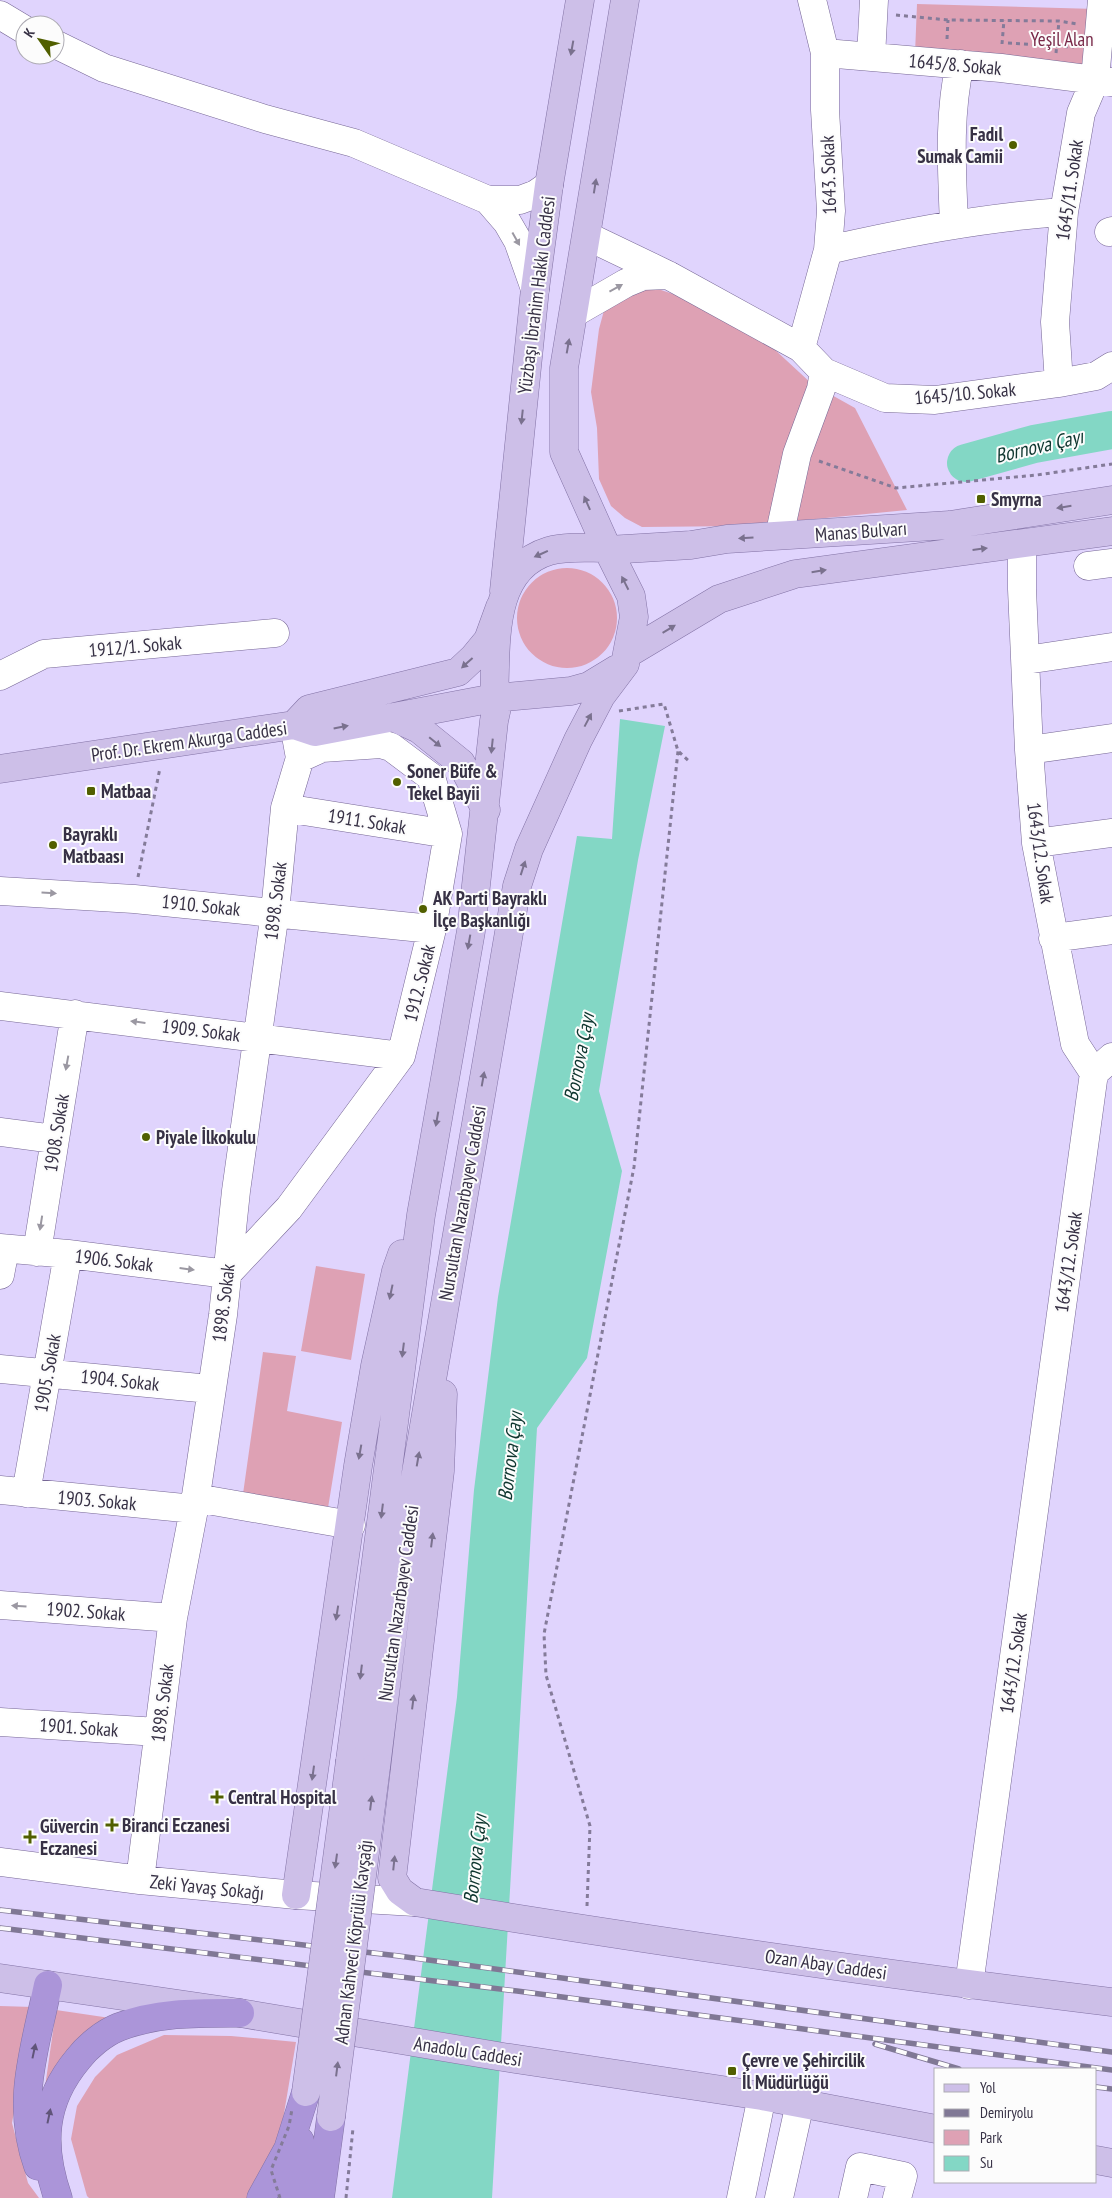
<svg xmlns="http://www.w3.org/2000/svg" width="1112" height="2198" viewBox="0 0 1112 2198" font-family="'PT Sans Narrow',sans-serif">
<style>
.green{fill:#dea1b4}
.water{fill:#83d7c5}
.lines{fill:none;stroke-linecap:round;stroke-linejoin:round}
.river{stroke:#83d7c5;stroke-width:38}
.minor-casing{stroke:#766795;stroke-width:29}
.major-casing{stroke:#8272a5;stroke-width:29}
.highway-casing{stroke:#8272a5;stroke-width:29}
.path{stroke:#847b99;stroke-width:3;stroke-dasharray:4 4;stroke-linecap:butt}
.minor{stroke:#fff;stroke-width:28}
.major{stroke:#cdbfe8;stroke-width:28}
.highway{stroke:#ab95d9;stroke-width:28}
.rail-casing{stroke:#807895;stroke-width:5.5}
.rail{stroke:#fcfcfc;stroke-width:4;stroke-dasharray:11;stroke-linecap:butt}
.major-bridge-casing{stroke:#8272a5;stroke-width:29;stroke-linecap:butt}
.path-bridge{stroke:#847b99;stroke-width:3;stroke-dasharray:4 4;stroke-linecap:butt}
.major-bridge{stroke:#cdbfe8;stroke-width:28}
.oneway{fill:#7a718e}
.oneway2{fill:#9b98a2}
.oneway3{fill:#605479}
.poi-dot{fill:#515f00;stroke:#fcfcfc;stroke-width:2}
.labels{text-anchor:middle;stroke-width:4;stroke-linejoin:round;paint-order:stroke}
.park-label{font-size:19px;fill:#782848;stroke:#fcfcfc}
.street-label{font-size:19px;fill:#373145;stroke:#fcfcfc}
.poi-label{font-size:19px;font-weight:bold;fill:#373145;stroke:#fcfcfc;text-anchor:start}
.water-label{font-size:20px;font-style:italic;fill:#0d352e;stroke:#fcfcfc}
</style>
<rect width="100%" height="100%" fill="#e0d4fd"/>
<path class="green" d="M 917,4 L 1096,9 L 1090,72 L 915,54 Z
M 646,285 L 688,299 L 773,348 L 812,384 L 855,408 L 907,510 L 744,526 L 642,527 L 625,518 L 611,506 L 599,479 L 597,428 L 591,392 L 599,329 L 609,292 Z
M517 618a50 50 0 1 1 100 0a50 50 0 1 1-100 0Z
M 316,1266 L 365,1274 L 351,1360 L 301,1351 Z
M 263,1352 L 296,1356 L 287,1411 L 342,1422 L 327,1514 L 242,1501 Z
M 0,2006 L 33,2007 L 12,2123 L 28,2183 L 39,2198 L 0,2198 Z
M 56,2010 L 117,2019 L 43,2101 Z
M 164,2035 L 231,2036 L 296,2042 L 277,2155 L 248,2198 L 89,2198 L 87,2196 L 71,2139 L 77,2106 L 95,2077 L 117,2055 Z"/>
<path class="water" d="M 620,719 L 665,726 L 638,860 L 599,1091 L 622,1171 L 587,1358 L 537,1428 L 492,2198 L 392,2198 L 457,1697 L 474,1490 L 498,1297 L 577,836 L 612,839 Z"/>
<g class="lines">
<path class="river" d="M 966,463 L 1034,444 L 1112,430"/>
<defs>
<path id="minor" d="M 0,15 L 25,30
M 55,44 L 104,68 L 265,119 L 354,143 L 488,200 L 520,200 L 536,194 L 549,185
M 825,53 L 1001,68 L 1112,82
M 871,57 L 874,0
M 488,200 L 507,222 L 518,241 L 535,289
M 954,225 C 952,172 948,116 960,64
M 1109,232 L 1112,231
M 587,236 L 668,275 L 801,348 L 824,372 L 885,398 L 935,400 L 1059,383 L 1096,376 L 1112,366
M 828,250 C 906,232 984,217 1064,212
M 574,313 L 626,283 L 643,276 L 668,275
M 801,348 L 828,250 L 831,211 L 825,110 L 825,53 L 812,0
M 1059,383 L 1055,322 L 1064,212 L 1081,113 L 1095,80 L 1102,0
M 782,523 L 797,454 L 821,389 L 824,372
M 1088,566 L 1112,563
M 1026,660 L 1112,647
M 0,676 L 44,654 L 275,633
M 1029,750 L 1112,738
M 285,808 L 448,834
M 1036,843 L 1112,833
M 0,891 L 134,899 L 432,929
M 1053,938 L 1112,930
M 0,1006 L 401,1056
M 1094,1073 L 1112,1057
M 0,1132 L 54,1139
M 0,1248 L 68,1254 L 227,1274 L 289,1208 L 401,1056 L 432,929 L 448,834 L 431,777 L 391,747 L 381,744 L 322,748 L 300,758
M 37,1252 L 75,1014
M 0,1275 L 5,1249
M 0,1369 L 210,1389
M 0,1490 L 194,1509
M 26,1493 L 68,1254
M 196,1498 L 351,1525
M 0,1605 L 173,1618
M 0,1722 L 158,1732
M 0,1862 L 140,1880 L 296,1895 L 415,1902
M 140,1880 L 173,1618 L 194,1509 L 223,1315 L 236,1191 L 275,912 L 285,808 L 300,758 L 294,725
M 969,1985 L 1094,1073 L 1075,1044 L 1036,843 L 1029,750 L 1022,589 L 1022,544
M 741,2198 L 762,2096
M 779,2198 L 800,2103
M 853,2198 L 860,2167 L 903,2176 L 897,2198"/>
<path id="major" d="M 608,550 L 691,545 L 727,539 L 950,525 L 1112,500
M 504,591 L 535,289 L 549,185 L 580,0
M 627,654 L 719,599 L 795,574 L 1112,531
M 494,698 C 497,648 488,569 549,551 C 567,546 588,548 607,548
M 393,717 L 419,729 L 461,763 L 486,810
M 294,725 L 309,709 L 458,672 L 474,657 L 488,640 L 500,607
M 0,769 L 294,725 L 315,732 L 494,698 L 571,691 L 589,686 L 617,669
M 443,1394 L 440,1471 L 392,1878 L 400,1891 L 415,1902 C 646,1940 879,1974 1112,2002
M 350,1761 L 421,1215 L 471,931 L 494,721 L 499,698
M 376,1767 L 403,1548 L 517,886 L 529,849 L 578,740 L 601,696 L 625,664 L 634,617 L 631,596 L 607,548 L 564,452 L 564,368 L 625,0
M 296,1895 L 358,1466 L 375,1366 L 396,1271 L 402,1254
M 0,1978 L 240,2013 L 503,2057 L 762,2096 L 936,2129
M 1096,2160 L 1112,2163"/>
<path id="highway" d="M 38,2166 C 15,2102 35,2049 48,1985
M 58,2198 C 40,2146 42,2102 78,2059 C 88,2046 104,2033 119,2027 C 158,2012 199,2013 240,2013
M 261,2198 L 288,2149 L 306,2092
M 292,2198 L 300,2141
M 320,2198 L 331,2117"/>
</defs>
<use href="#minor" class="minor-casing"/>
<use href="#major" class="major-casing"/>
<use href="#highway" class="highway-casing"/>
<path class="path" d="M 896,15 L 948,20 L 1059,21 L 1077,24
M 947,39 L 948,20
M 1008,43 L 1074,47
M 1002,44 L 1004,20
M 1056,53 L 1059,21
M 819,461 L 896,488 L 1037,475 L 1112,464
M 619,711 L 664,704 L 678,751 L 690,762
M 138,877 L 160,768
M 587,1906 L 590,1826 L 546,1675 L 544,1634 L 634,1167 L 678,751"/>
<use href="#minor" class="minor"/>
<use href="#major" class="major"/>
<use href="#highway" class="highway"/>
<defs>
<path id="rail" d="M 0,1910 L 399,1956 L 1112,2052
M 0,1928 L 517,1991 L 1112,2070
M 875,2044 L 959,2069
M 1096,2087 L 1112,2089"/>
</defs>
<use href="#rail" class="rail-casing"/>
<use href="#rail" class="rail"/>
<defs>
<path id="major-bridge" d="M 306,2092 L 350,1761
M 331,2117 L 376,1767"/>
</defs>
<use href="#major-bridge" class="major-bridge-casing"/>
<path class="path-bridge" d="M 280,2198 L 271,2170 L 289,2126 L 292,2109
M 346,2198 L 353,2128"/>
<use href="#major-bridge" class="major-bridge"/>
</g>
<defs><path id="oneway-solid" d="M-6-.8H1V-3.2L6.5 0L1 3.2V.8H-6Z" transform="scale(1.25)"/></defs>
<g class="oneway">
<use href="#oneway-solid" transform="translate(572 48) rotate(100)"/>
<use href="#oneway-solid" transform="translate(595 186) rotate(-81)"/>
<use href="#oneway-solid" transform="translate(568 346) rotate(-80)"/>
<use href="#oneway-solid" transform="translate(522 417) rotate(96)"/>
<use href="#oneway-solid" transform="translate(587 503) rotate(-114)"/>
<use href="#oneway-solid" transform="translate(1064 507) rotate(171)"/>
<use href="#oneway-solid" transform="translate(746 538) rotate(176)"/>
<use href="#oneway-solid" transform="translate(980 549) rotate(-7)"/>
<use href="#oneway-solid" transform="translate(541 554) rotate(156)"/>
<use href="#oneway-solid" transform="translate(819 571) rotate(-9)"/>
<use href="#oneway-solid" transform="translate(625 583) rotate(-117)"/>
<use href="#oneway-solid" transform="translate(669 629) rotate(-31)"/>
<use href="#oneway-solid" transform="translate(467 663) rotate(138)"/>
<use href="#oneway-solid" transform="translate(588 720) rotate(-62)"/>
<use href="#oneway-solid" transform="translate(341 727) rotate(-11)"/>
<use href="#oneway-solid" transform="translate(435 742) rotate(39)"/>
<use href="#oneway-solid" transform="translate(492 746) rotate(96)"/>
<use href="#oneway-solid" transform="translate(523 868) rotate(-72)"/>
<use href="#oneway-solid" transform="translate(469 942) rotate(100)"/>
<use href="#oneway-solid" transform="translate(483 1079) rotate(-80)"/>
<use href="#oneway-solid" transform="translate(437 1119) rotate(100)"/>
<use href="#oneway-solid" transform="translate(391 1292) rotate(102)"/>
<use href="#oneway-solid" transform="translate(403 1350) rotate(97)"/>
<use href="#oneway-solid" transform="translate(360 1452) rotate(100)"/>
<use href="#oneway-solid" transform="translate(418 1459) rotate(-80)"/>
<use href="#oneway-solid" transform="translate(382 1511) rotate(97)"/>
<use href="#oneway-solid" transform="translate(432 1540) rotate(-83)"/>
<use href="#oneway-solid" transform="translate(337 1613) rotate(99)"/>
<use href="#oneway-solid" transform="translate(361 1672) rotate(97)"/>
<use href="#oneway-solid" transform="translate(413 1702) rotate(-83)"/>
<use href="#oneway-solid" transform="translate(313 1773) rotate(98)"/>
<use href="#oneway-solid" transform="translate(371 1803) rotate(-83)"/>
<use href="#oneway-solid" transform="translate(336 1861) rotate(98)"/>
<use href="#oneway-solid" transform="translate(394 1863) rotate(-84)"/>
<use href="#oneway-solid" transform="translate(337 2069) rotate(-83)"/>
</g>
<g class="oneway2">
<use href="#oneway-solid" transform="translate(516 239) rotate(61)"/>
<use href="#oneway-solid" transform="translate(616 288) rotate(-29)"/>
<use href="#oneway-solid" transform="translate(49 893) rotate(3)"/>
<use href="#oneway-solid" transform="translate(138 1022) rotate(-173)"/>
<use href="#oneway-solid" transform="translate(67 1063) rotate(100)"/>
<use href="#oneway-solid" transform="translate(41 1223) rotate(99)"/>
<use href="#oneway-solid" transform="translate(187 1269) rotate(7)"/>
<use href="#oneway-solid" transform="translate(19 1606) rotate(-176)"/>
</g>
<g class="oneway3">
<use href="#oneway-solid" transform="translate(34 2051) rotate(-78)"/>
<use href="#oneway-solid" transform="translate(49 2116) rotate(-78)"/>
</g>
<g class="poi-dot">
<circle cx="1013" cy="145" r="5"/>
<rect x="976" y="494" width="10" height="10" rx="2.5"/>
<circle cx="397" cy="782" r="5"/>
<rect x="86" y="786" width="10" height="10" rx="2.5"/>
<circle cx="53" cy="845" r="5"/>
<circle cx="423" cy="909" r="5"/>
<circle cx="146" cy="1137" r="5"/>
<path d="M214.5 1789.5h5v5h5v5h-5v5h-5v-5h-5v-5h5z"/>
<path d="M109.5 1817.5h5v5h5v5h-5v5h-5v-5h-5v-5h5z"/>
<path d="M27.5 1829.5h5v5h5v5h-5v5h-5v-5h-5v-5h5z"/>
<rect x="727" y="2066" width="10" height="10" rx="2.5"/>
</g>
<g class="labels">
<g class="park-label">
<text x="1062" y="46">Yeşil Alan</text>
</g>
<g class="street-label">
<text transform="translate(955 64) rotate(5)" y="7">1645/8. Sokak</text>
<text transform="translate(828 175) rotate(-92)" y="7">1643. Sokak</text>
<text transform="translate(1069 190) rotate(-82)" y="7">1645/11. Sokak</text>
<text transform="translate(536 295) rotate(-83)" y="7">Yüzbaşı İbrahim Hakkı Caddesi</text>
<text transform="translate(965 393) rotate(-5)" y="7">1645/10. Sokak</text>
<text transform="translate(861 531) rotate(-4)" y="7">Manas Bulvarı</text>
<text transform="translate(135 646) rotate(-5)" y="7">1912/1. Sokak</text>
<text transform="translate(189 741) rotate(-8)" y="7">Prof. Dr. Ekrem Akurga Caddesi</text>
<text transform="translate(367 821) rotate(9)" y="7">1911. Sokak</text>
<text transform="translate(1041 853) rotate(82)" y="7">1643/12. Sokak</text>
<text transform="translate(275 901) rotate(-83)" y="7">1898. Sokak</text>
<text transform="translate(201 905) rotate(6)" y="7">1910. Sokak</text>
<text transform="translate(419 983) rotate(-76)" y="7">1912. Sokak</text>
<text transform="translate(201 1030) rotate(7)" y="7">1909. Sokak</text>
<text transform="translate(56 1133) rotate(-81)" y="7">1908. Sokak</text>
<text transform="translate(462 1203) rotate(-80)" y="7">Nursultan Nazarbayev Caddesi</text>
<text transform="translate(114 1260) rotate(7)" y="7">1906. Sokak</text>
<text transform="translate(1068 1262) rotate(-82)" y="7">1643/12. Sokak</text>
<text transform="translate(223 1303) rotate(-83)" y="7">1898. Sokak</text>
<text transform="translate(47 1373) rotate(-80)" y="7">1905. Sokak</text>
<text transform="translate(120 1380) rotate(6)" y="7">1904. Sokak</text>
<text transform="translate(97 1500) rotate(5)" y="7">1903. Sokak</text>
<text transform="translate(398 1603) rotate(-82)" y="7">Nursultan Nazarbayev Caddesi</text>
<text transform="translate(86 1611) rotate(4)" y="7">1902. Sokak</text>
<text transform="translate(1013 1663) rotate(-82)" y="7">1643/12. Sokak</text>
<text transform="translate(162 1703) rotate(-83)" y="7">1898. Sokak</text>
<text transform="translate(79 1727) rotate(4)" y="7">1901. Sokak</text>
<text transform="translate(207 1887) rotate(6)" y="7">Zeki Yavaş Sokağı</text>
<text transform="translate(353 1942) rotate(-83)" y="7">Adnan Kahveci Köprülü Kavşağı</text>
<text transform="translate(826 1964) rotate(8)" y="7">Ozan Abay Caddesi</text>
<text transform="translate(468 2051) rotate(9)" y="7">Anadolu Caddesi</text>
</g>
<g class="poi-label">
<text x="1003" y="141" text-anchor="end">Fadıl<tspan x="1003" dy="22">Sumak Camii</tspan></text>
<text x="991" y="506">Smyrna</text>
<text x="407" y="778">Soner Büfe &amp;<tspan x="407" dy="22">Tekel Bayii</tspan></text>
<text x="101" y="798">Matbaa</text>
<text x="63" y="841">Bayraklı<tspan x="63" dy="22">Matbaası</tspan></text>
<text x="433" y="905">AK Parti Bayraklı<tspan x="433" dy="22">İlçe Başkanlığı</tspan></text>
<text x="156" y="1144">Piyale İlkokulu</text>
<text x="228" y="1804">Central Hospital</text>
<text x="122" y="1832">Biranci Eczanesi</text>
<text x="40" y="1833">Güvercin<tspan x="40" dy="22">Eczanesi</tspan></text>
<text x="742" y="2067">Çevre ve Şehircilik<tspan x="742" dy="22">İl Müdürlüğü</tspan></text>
</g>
<g class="water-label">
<text transform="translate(1039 446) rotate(-13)" y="7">Bornova Çayı</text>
<text transform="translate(579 1057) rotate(-79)" y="7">Bornova Çayı</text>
<text transform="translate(510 1456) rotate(-83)" y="7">Bornova Çayı</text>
<text transform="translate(475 1859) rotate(-84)" y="7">Bornova Çayı</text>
</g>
</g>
<rect x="934" y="2068" width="162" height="115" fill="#fcfcfc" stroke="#adabb3"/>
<rect x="944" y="2084" width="25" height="8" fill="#cdbfe8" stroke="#adabb3"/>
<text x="980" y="2093" font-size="15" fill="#373145">Yol</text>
<rect x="944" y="2109" width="25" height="8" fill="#807895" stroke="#adabb3"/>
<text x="980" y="2118" font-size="15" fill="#373145">Demiryolu</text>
<rect x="944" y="2130" width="25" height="15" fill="#dea1b4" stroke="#adabb3"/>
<text x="980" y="2143" font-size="15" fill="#373145">Park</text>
<rect x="944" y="2156" width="25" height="15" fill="#83d7c5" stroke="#adabb3"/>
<text x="980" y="2168" font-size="15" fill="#373145">Su</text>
<g transform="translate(40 40) rotate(304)"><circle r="24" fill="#fcfcfc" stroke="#adabb3"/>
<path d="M0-4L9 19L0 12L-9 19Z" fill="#515f00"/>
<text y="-8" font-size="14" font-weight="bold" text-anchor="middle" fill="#373145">K</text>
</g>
</svg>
